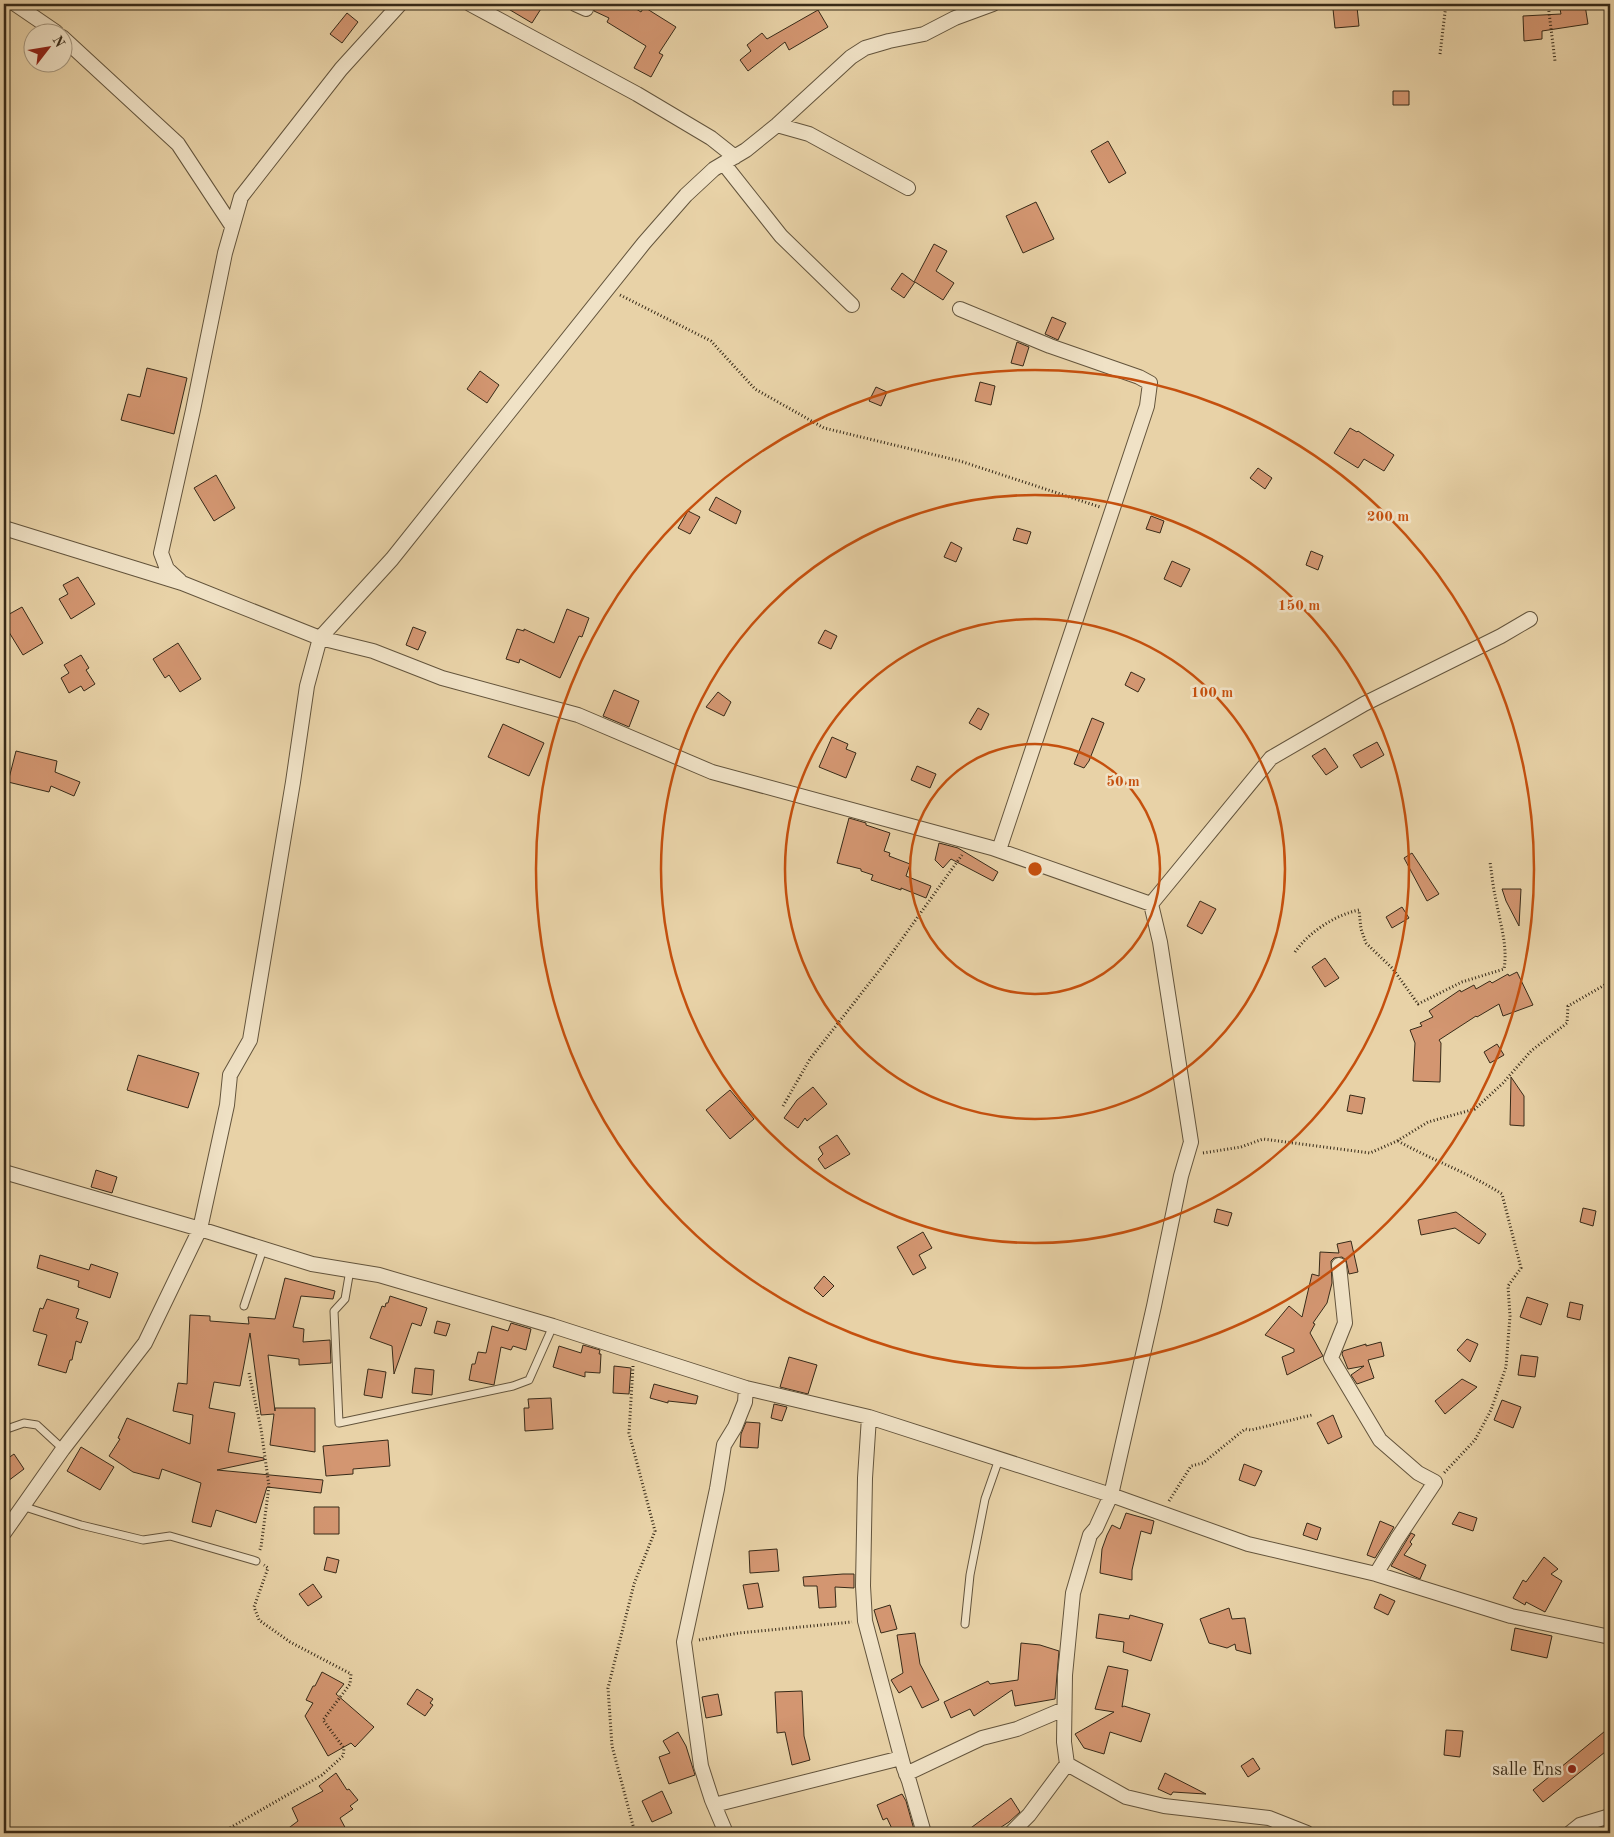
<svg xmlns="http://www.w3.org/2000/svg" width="1614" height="1837" viewBox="0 0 1614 1837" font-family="'Old Standard TT',serif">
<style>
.building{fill:#d39671;stroke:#372a18}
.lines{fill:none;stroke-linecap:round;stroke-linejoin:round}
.service-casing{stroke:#63543c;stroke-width:9}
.minor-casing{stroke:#63543c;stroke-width:16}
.path{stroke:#372a18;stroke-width:3;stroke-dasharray:1 2.5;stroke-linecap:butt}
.service{stroke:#f0e2c6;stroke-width:7}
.minor{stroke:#f0e2c6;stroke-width:14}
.ring{fill:none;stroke:#c5500e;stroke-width:2.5}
.poi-dot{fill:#8f2418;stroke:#f0e2c6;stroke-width:2}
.labels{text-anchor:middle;stroke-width:5;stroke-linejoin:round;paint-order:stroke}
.poi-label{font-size:18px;fill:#372a18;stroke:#f0e2c6;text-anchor:end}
.centre{fill:#c5500e;stroke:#f0e2c6;stroke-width:2.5}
.ring-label{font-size:15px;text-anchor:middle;font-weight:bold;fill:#c5500e;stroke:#f0e2c6;stroke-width:5;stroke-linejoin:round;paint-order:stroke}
</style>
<rect width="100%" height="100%" fill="#e8d2a7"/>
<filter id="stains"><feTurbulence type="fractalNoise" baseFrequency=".004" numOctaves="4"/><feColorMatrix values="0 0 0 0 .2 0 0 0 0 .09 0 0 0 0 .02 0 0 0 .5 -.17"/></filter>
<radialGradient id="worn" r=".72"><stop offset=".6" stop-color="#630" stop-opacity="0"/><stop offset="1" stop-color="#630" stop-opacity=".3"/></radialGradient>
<path class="building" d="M 500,4 L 544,4 L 532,23 Z
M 593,4 L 628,4 L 641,12 L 644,7 L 676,27 L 659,53 L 663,55 L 651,77 L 634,68 L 646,46 L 607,22 L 609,18 L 594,11 Z
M 1585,5 L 1588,24 L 1542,31 L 1542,39 L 1524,41 L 1523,16 L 1561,14 L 1560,9 Z
M 1357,7 L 1359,26 L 1335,28 L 1333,9 Z
M 818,10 L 828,27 L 789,50 L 785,42 L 748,71 L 740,60 L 751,51 L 747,45 L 762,33 L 767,39 Z
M 347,13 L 358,22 L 342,43 L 330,34 Z
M 1393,91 L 1409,91 L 1409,105 L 1393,105 Z
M 1108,141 L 1126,173 L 1109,183 L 1091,151 Z
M 1036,202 L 1054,239 L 1023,253 L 1006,216 Z
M 934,244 L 947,251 L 936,271 L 954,283 L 943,300 L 915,282 L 904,298 L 891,289 L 902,273 L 914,282 Z
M 1052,317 L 1066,323 L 1058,340 L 1045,334 Z
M 1017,342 L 1029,347 L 1023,366 L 1011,363 Z
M 147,368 L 187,378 L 174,434 L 121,420 L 128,394 L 140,397 Z
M 480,371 L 499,385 L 487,403 L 467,389 Z
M 980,382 L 995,386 L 991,405 L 975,401 Z
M 876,387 L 887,392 L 881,406 L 869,401 Z
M 1350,428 L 1357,432 L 1358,431 L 1394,455 L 1384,471 L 1364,459 L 1358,468 L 1334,453 Z
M 1258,468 L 1272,478 L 1265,489 L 1250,478 Z
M 216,475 L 235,508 L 214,521 L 194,488 Z
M 716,497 L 741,511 L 736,524 L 709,510 Z
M 688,511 L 700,517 L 690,534 L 678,528 Z
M 1151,516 L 1164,521 L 1160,533 L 1146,529 Z
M 1017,528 L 1031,532 L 1027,544 L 1013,540 Z
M 951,542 L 962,548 L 956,562 L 944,557 Z
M 1311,551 L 1323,556 L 1318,570 L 1306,565 Z
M 1172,561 L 1190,569 L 1181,587 L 1164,579 Z
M 78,577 L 95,604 L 71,619 L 59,599 L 68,594 L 63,585 Z
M 22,607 L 43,643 L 23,655 L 4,624 L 4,617 Z
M 567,609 L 589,618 L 582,637 L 579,636 L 560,678 L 520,659 L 519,663 L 506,659 L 517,629 L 524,631 L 524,629 L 554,643 Z
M 413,627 L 426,632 L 418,650 L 406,645 Z
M 825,630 L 837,636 L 831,649 L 818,643 Z
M 178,643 L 201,679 L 180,692 L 169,675 L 165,678 L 153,659 Z
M 81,655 L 89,668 L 86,670 L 95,684 L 84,691 L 81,686 L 69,693 L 61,678 L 69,673 L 64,665 Z
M 1131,672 L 1145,679 L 1138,692 L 1125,685 Z
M 614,690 L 639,701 L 629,727 L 603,716 Z
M 718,692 L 731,702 L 724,716 L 706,707 Z
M 978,708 L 989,714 L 981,730 L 969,723 Z
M 1092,718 L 1104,723 L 1089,761 L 1084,768 L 1074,764 Z
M 503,724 L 544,743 L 529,776 L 488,757 Z
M 832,737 L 848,744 L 846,749 L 856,753 L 846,778 L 819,767 Z
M 1377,742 L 1384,755 L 1361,768 L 1353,755 Z
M 1325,748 L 1338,767 L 1326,775 L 1312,756 Z
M 16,751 L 57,761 L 55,772 L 80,782 L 74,796 L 51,786 L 49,792 L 8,782 Z
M 917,766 L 936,774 L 930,788 L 911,780 Z
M 849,818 L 866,823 L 866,825 L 890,833 L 884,851 L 890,853 L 889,856 L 910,864 L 906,876 L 931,886 L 926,898 L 901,888 L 901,890 L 871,880 L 873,875 L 861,871 L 861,869 L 837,863 Z
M 939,843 L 958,848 L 998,872 L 993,881 L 951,859 L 943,868 L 935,860 Z
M 1412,853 L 1439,894 L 1427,901 L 1404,858 Z
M 1502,889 L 1521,889 L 1519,926 L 1506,901 Z
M 1200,901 L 1216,909 L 1202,934 L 1187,926 Z
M 1402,907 L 1409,918 L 1392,928 L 1386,917 Z
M 1325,958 L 1339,978 L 1325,987 L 1312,967 Z
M 1517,972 L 1533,1005 L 1503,1016 L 1499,1004 L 1477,1017 L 1476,1016 L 1439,1040 L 1441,1043 L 1440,1082 L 1413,1081 L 1415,1043 L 1410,1030 L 1422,1026 L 1420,1023 L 1433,1017 L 1429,1011 L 1460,990 L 1461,992 L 1474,985 L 1476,989 L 1490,981 L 1492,983 L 1508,974 L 1509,976 Z
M 1497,1044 L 1504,1055 L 1490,1063 L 1484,1052 Z
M 138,1055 L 199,1073 L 188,1108 L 127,1090 Z
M 1511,1077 L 1524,1096 L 1524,1126 L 1510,1125 Z
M 813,1087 L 827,1104 L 807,1121 L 805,1118 L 798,1128 L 784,1118 L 797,1100 Z
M 730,1090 L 754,1119 L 730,1139 L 706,1110 Z
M 1350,1095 L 1365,1098 L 1362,1114 L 1347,1111 Z
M 837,1135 L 850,1154 L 825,1169 L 818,1159 L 823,1154 L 819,1147 Z
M 96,1170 L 117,1177 L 112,1193 L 91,1187 Z
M 1583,1208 L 1596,1211 L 1593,1226 L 1580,1222 Z
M 1217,1209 L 1232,1213 L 1228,1226 L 1214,1222 Z
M 1456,1212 L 1486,1234 L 1479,1244 L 1455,1228 L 1421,1235 L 1418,1220 Z
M 923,1232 L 932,1248 L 919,1255 L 926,1268 L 913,1275 L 897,1247 Z
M 1351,1241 L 1358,1272 L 1349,1274 L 1346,1260 L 1342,1257 L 1334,1258 L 1331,1261 L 1332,1283 L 1327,1303 L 1313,1323 L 1315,1324 L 1310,1333 L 1323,1356 L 1287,1375 L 1282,1357 L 1294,1352 L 1294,1349 L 1265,1335 L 1289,1306 L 1302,1317 L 1312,1274 L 1319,1276 L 1320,1252 L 1339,1253 L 1337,1244 Z
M 40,1255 L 89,1270 L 91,1264 L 118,1273 L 110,1298 L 78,1287 L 79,1281 L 37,1268 Z
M 824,1276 L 834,1286 L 823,1297 L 814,1288 Z
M 285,1278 L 335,1291 L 333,1299 L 301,1296 L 293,1327 L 304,1329 L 303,1342 L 330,1340 L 331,1363 L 299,1365 L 299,1359 L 268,1355 L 275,1411 L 275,1408 L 315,1408 L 315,1452 L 270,1445 L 274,1414 L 261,1415 L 250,1333 L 240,1386 L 214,1382 L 209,1408 L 235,1413 L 228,1452 L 264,1458 L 264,1460 L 217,1470 L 323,1480 L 321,1493 L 267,1487 L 256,1523 L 216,1510 L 211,1527 L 192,1522 L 201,1483 L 162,1469 L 159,1479 L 133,1472 L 109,1456 L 120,1439 L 118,1438 L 127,1418 L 190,1444 L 193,1415 L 173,1411 L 178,1383 L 187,1384 L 190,1315 L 210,1316 L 210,1321 L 249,1324 L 248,1317 L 275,1319 Z
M 390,1296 L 427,1308 L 421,1326 L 412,1323 L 394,1374 L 392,1346 L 370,1338 L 382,1306 L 385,1307 L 386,1303 L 388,1303 Z
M 1527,1297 L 1548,1304 L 1541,1325 L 1520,1317 Z
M 47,1299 L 79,1309 L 76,1318 L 88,1322 L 81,1343 L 76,1341 L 72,1360 L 70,1360 L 66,1373 L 38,1365 L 47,1335 L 33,1331 L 40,1308 L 43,1309 Z
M 1570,1302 L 1583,1305 L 1580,1320 L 1567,1317 Z
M 437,1321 L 450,1324 L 446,1336 L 434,1333 Z
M 511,1323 L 531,1329 L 526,1350 L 513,1346 L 511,1350 L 501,1347 L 494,1385 L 469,1380 L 472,1364 L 475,1364 L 478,1352 L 486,1353 L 492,1326 L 508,1331 Z
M 1467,1339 L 1478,1344 L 1470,1362 L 1457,1350 Z
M 1381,1342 L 1384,1356 L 1368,1360 L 1374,1378 L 1357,1384 L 1351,1375 L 1364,1366 L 1348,1369 L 1342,1354 L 1343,1351 L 1366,1344 L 1366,1346 Z
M 583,1345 L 600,1350 L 599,1354 L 601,1354 L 600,1373 L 585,1372 L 585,1377 L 553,1367 L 559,1346 L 581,1353 Z
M 1521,1355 L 1538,1357 L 1535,1377 L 1518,1375 Z
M 789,1357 L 817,1365 L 808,1394 L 780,1387 Z
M 614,1366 L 631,1368 L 629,1394 L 613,1393 Z
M 415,1368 L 434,1370 L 432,1395 L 412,1393 Z
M 368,1369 L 386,1372 L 382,1398 L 364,1395 Z
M 1462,1379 L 1477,1387 L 1445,1414 L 1435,1401 Z
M 654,1384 L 698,1396 L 696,1404 L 668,1401 L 668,1403 L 650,1398 Z
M 551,1398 L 553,1429 L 525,1431 L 524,1408 L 529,1408 L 528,1399 Z
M 1502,1400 L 1521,1407 L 1513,1428 L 1494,1420 Z
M 774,1404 L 787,1407 L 782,1421 L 771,1418 Z
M 1333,1415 L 1342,1437 L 1328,1444 L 1317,1423 Z
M 746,1422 L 760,1423 L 758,1448 L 740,1447 L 741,1434 Z
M 388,1440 L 390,1466 L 353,1469 L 353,1474 L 326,1476 L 323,1446 Z
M 81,1447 L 114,1467 L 100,1490 L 67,1471 Z
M 14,1454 L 24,1469 L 4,1484 L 4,1461 Z
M 1244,1464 L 1262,1471 L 1255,1486 L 1239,1480 Z
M 314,1507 L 339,1507 L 339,1534 L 314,1534 Z
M 1459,1512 L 1477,1518 L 1473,1531 L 1452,1524 Z
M 1126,1513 L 1154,1521 L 1151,1534 L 1141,1531 L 1132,1570 L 1132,1580 L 1100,1573 L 1102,1549 L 1107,1535 L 1112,1525 L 1120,1529 Z
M 1380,1521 L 1394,1527 L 1375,1558 L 1367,1555 Z
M 1307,1523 L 1321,1528 L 1317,1540 L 1303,1535 Z
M 1411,1533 L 1415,1535 L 1410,1542 L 1412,1544 L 1404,1555 L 1426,1565 L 1420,1579 L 1391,1566 Z
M 777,1549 L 779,1571 L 750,1573 L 749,1551 Z
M 327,1557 L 339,1560 L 336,1573 L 324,1570 Z
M 1544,1557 L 1558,1569 L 1551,1574 L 1562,1581 L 1545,1612 L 1526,1602 L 1525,1605 L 1513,1598 L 1523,1580 L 1526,1582 Z
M 843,1574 L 854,1574 L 854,1588 L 835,1587 L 836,1607 L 819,1608 L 817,1586 L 804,1586 L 803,1577 Z
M 758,1583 L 763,1607 L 748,1609 L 743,1585 Z
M 313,1584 L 322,1597 L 308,1606 L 299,1594 Z
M 1380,1594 L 1395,1601 L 1388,1615 L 1374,1608 Z
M 890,1605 L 897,1629 L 881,1633 L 874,1610 Z
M 1229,1608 L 1232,1619 L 1245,1618 L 1251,1654 L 1236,1650 L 1235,1644 L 1227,1648 L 1209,1643 L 1200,1619 Z
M 1099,1614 L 1129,1619 L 1130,1615 L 1163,1624 L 1151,1661 L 1123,1652 L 1124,1642 L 1096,1638 Z
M 1515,1628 L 1552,1636 L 1547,1658 L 1511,1650 Z
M 915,1633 L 920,1664 L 939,1700 L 922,1708 L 911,1686 L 899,1693 L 891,1680 L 903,1673 L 897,1635 Z
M 1021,1643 L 1040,1645 L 1059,1651 L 1055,1699 L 1015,1706 L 1012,1690 L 974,1716 L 970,1709 L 951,1718 L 944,1702 L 988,1681 L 990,1684 L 1018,1680 Z
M 1108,1666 L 1128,1670 L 1122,1707 L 1124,1706 L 1150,1714 L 1141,1742 L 1110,1732 L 1104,1754 L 1084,1748 L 1075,1734 L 1114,1712 L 1095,1709 Z
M 322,1672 L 344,1684 L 336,1694 L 374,1727 L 355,1747 L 351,1743 L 328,1756 L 305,1716 L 313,1703 L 306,1700 L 313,1686 L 315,1686 Z
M 417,1689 L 433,1699 L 430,1703 L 433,1705 L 425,1716 L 407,1704 Z
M 802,1691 L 804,1736 L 810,1760 L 792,1765 L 785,1732 L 777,1733 L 775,1692 Z
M 718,1694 L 722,1715 L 706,1718 L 702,1697 Z
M 1610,1727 L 1610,1748 L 1543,1802 L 1533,1790 Z
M 1446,1730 L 1463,1731 L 1460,1757 L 1444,1755 Z
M 678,1732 L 686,1746 L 695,1775 L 669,1784 L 659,1757 L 670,1753 L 663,1741 Z
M 1253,1758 L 1260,1769 L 1248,1777 L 1241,1766 Z
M 336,1773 L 347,1790 L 349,1789 L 358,1800 L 350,1806 L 353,1809 L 340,1818 L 348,1833 L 282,1833 L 298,1821 L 292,1808 L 323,1791 L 319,1786 Z
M 1165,1773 L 1206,1794 L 1205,1794 L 1173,1792 L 1171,1795 L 1158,1789 Z
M 662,1791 L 672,1813 L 652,1822 L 642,1801 Z
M 902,1794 L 906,1801 L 915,1833 L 894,1833 L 887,1818 L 883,1820 L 877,1805 Z
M 1011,1798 L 1020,1812 L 1009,1822 L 992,1833 L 964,1833 Z"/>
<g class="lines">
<defs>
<path id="service" d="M 350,1270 L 345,1299 L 334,1311 L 339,1423 L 513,1386 L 529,1380 L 553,1326
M 244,1306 L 263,1249
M 4,1430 L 24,1423 L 37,1425 L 63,1449
M 22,1506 L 81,1525 L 143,1540 L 170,1536 L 256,1561
M 965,1624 L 970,1575 L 985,1499 L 999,1459"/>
<path id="minor" d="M 15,4 L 56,32
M 470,4 L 637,94 L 711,138 L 735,157
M 575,4 L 586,9
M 62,37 L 178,144 L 232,226
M 777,125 L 809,134 L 908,188
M 724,164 L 781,236 L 852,305
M 960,309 L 1050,346 L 1139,377 L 1150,383 L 1147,406 L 999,850
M 4,528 L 182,583 L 320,638 L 373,651 L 442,678 L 578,715 L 712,772 L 992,848 L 1151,904 L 1271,758 L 1364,704 L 1501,636 L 1530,619
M 180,581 L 167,569 L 161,553 L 193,410 L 225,253 L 241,197 L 341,69 L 400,4
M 4,1172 L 200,1229 L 312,1264 L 379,1275 L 553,1326 L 746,1388 L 869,1417 L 1111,1495 L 1248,1544 L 1376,1574 L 1511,1616 L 1610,1637
M 1339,1265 L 1345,1323 L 1331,1358 L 1380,1440 L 1418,1473 L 1435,1482 L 1397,1539 L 1376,1574
M 869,1417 L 865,1478 L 863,1586 L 865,1621 L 904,1768 L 909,1781 L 924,1833
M 4,1533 L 63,1449 L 145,1343 L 200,1229 L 227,1105 L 230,1075 L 250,1040 L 293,782 L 307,686 L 320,638 L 392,559 L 644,243 L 686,195 L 714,169 L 746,150 L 777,125 L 851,57 L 865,48 L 889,41 L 924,34 L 955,18 L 993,4
M 1067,1764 L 1064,1742 L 1065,1675 L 1073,1593 L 1090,1535 L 1096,1528 L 1111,1495 L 1154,1306 L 1181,1176 L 1191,1142 L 1160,942 L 1151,904
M 906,1774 L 982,1738 L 1017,1729 L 1064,1709
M 714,1805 L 901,1758
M 726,1833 L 712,1800 L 701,1766 L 684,1642 L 717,1489 L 724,1445 L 735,1427 L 745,1402 L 746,1388
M 1011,1833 L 1029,1815 L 1067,1764 L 1126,1797 L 1164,1806 L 1269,1818 L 1307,1833
M 1570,1833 L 1580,1825 L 1610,1816"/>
</defs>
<use href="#service" class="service-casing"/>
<use href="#minor" class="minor-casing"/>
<path class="path" d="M 1548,4 L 1555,61
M 1440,54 L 1446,4
M 620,295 L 711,341 L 755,389 L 824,428 L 960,461 L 1100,507
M 1295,952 C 1309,932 1335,915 1359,910 L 1361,929 L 1366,943 L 1393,969 L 1418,1004 L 1462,982 L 1504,969 C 1508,946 1500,923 1496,900 C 1493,888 1492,875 1490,862
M 783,1106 L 810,1059 L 882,967 L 962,855
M 1398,1141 C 1432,1160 1469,1173 1502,1194 L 1521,1268 L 1508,1286 L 1510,1316 L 1506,1367 L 1491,1410 L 1475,1440 L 1444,1473
M 1203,1153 L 1241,1147 L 1263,1139 L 1370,1153 L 1397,1141 L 1428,1122 L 1475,1109 L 1503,1083 L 1531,1051 L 1567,1023 L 1568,1006 L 1610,982
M 633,1366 L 629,1433 L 655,1531 L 634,1584 L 608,1688 L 612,1746 L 635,1833
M 249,1373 L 261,1429 L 269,1486 L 261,1547 L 259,1552
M 1169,1501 L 1191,1466 L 1203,1463 L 1245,1429 L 1251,1430 L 1312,1415
M 699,1640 L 739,1633 L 852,1622
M 221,1833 L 322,1775 L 343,1756 L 344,1748 L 323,1720 L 350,1684 L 351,1674 L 290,1642 L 259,1620 L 254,1607 L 268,1568 L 264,1565"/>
<use href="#service" class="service"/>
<use href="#minor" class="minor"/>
</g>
<g class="ring">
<circle cx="1035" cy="869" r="125"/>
<circle cx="1035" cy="869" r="250"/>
<circle cx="1035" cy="869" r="374"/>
<circle cx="1035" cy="869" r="499"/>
</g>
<circle class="poi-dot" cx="1572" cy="1769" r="5"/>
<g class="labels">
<g class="poi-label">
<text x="1562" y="1775">salle Ens</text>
</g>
</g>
<circle cx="1035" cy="869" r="8" class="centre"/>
<g class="ring-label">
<text x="1388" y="521">200 m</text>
<text x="1299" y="610">150 m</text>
<text x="1212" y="697">100 m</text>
<text x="1123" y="786">50 m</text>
</g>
<rect width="1614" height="1837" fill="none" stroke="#e8d2a7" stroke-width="20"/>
<rect x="5" y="5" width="1604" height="1827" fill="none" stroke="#372a18" stroke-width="2.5"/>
<rect x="10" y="10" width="1594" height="1817" fill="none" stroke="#372a18"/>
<g transform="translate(48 48) rotate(59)"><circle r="24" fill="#f0e2c6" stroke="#a69880"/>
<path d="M0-4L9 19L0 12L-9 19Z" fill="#8f2418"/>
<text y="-8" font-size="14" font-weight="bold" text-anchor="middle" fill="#372a18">N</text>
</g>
<rect width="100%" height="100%" filter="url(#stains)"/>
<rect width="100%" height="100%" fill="url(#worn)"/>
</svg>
